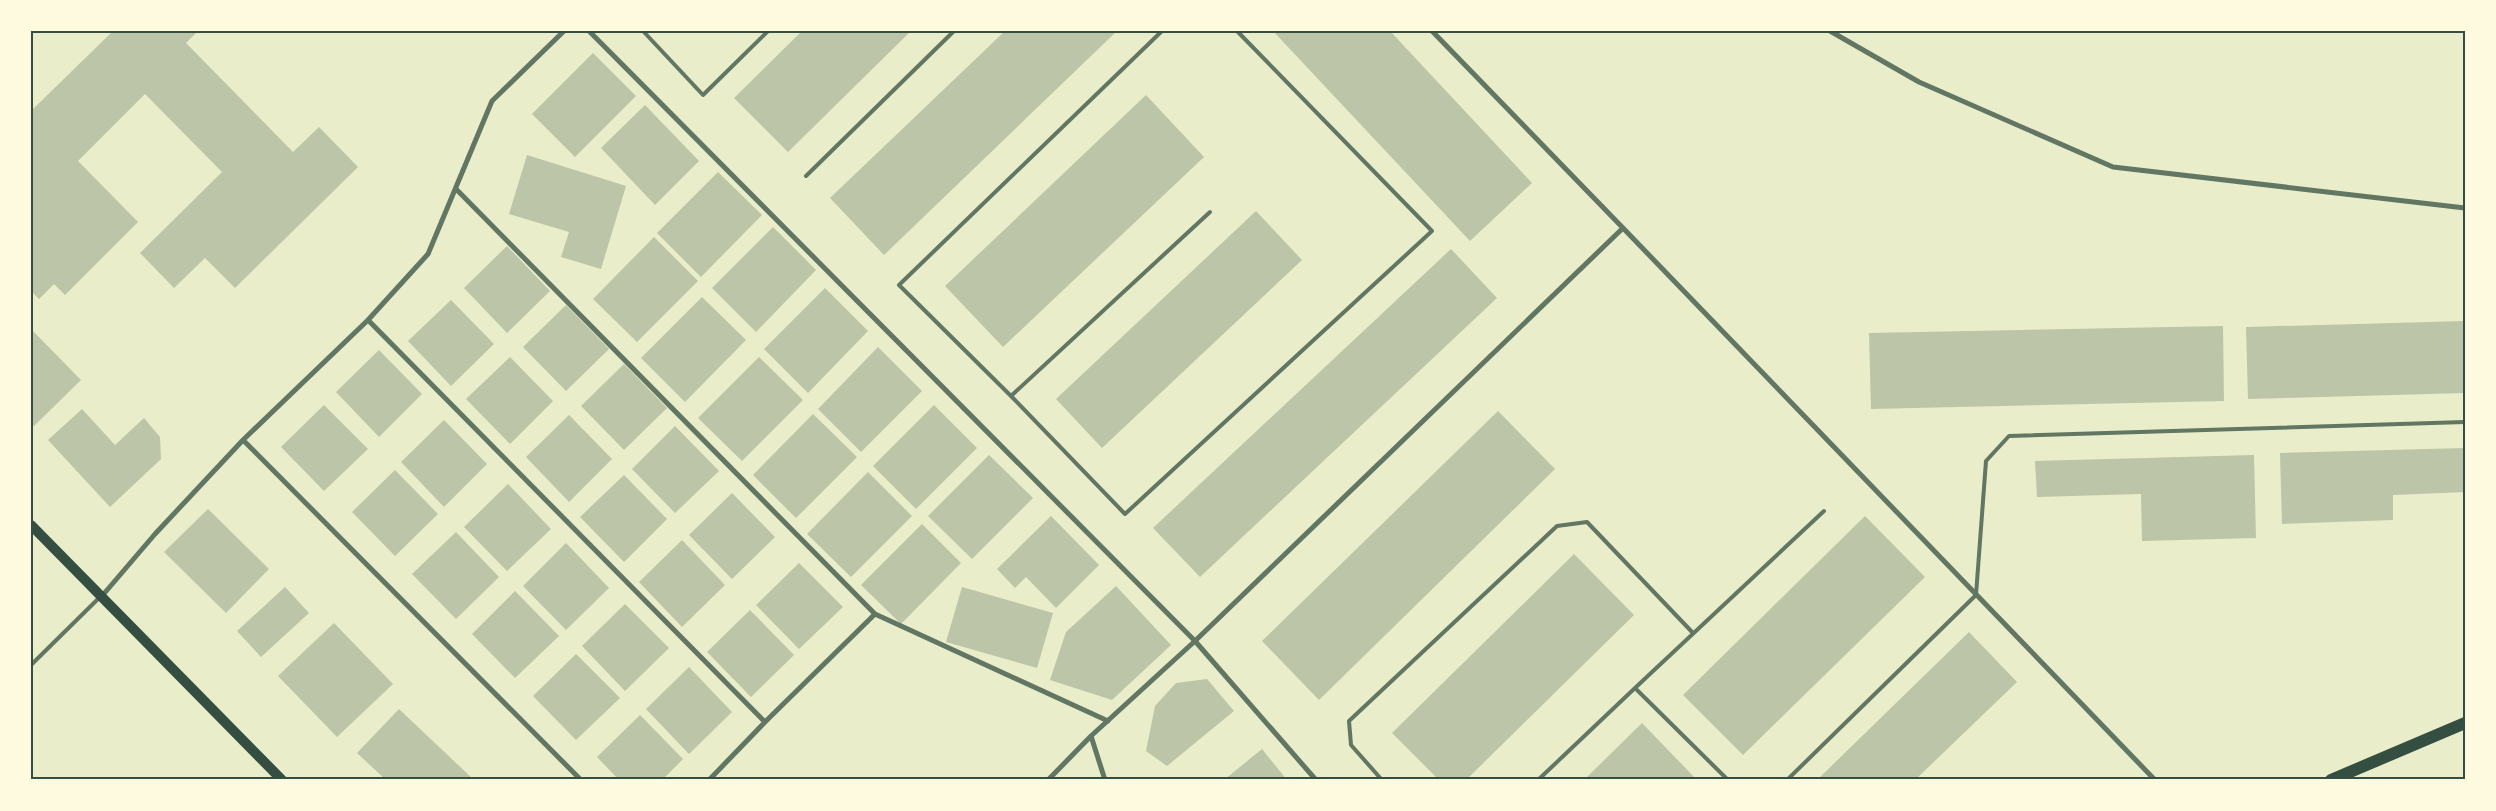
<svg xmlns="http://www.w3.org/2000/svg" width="2496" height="811" viewBox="0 0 2496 811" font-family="'Public Sans',sans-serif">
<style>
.building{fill:#bcc5a7}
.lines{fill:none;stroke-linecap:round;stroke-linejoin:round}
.service{stroke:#617663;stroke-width:4}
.minor{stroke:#617663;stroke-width:5}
.secondary{stroke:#344e41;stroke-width:10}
.primary{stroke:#344e41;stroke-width:12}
.neatline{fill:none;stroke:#344e41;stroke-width:2}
</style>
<rect width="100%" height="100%" fill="#e9edc9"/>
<path class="building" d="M 113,31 L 198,31 L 186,43 L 293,152 L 319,127 L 358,167 L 235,288 L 205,258 L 174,288 L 140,253 L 222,172 L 145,94 L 78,161 L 138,222 L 65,295 L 54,284 L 39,299 L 31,291 L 31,111 Z
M 802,31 L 911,31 L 788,152 L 734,98 Z
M 1005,31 L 1117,31 L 884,255 L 830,198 Z
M 1273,31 L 1390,31 L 1532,183 L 1470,241 Z
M 593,53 L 636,96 L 575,157 L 532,114 Z
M 1146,95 L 1204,157 L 1003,347 L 945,286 Z
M 645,105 L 699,161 L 655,205 L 601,148 Z
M 527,155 L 626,186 L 601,269 L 561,257 L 569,232 L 509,214 Z
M 718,172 L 762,215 L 701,277 L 657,233 Z
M 1256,211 L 1302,260 L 1102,448 L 1056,399 Z
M 773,227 L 816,270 L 756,332 L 712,288 Z
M 654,237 L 698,281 L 637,342 L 593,299 Z
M 507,246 L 550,291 L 507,333 L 464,288 Z
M 1451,249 L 1497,298 L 1200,577 L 1153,528 Z
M 825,288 L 868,331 L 808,393 L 764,349 Z
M 702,297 L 746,340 L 685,402 L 641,358 Z
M 451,300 L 494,344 L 451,386 L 408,341 Z
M 566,305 L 609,349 L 566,391 L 523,347 Z
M 2465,321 L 2465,393 L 2248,399 L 2246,327 Z
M 2223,326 L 2224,401 L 1871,409 L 1869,333 Z
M 31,329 L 81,380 L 34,426 L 31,423 Z
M 878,347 L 922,391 L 861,452 L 818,409 Z
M 379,350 L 422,394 L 379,437 L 336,392 Z
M 510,357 L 553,401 L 510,444 L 466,399 Z
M 759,357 L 803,400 L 742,461 L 698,418 Z
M 624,364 L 667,408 L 624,450 L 581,406 Z
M 324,405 L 368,449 L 324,491 L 281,447 Z
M 934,405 L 977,448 L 916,509 L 873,466 Z
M 82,409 L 115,445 L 144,418 L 160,437 L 161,459 L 110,507 L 48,440 Z
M 1498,411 L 1555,469 L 1319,700 L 1262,641 Z
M 813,414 L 857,457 L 796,518 L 753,475 Z
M 569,415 L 612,459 L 569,502 L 526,457 Z
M 444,420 L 487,464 L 444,507 L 401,462 Z
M 675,426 L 719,471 L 675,513 L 632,469 Z
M 2465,448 L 2465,492 L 2393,495 L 2393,520 L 2282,524 L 2280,453 Z
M 989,455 L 1033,498 L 972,559 L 928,516 Z
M 2254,455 L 2256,538 L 2142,541 L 2141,494 L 2037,497 L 2035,461 Z
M 395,470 L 438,514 L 395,556 L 352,512 Z
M 868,472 L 912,516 L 851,577 L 807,534 Z
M 624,475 L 667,519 L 624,562 L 580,517 Z
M 508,484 L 551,529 L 507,571 L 464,527 Z
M 732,493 L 775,537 L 732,579 L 689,535 Z
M 208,509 L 269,569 L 226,613 L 164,552 Z
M 1051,516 L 1099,565 L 1056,608 L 1026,577 L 1015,588 L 997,569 Z
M 1865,516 L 1925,577 L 1743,755 L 1683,695 Z
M 922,524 L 961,563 L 901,624 L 861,585 Z
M 456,532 L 499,577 L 456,619 L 412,574 Z
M 682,540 L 725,585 L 682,627 L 639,582 Z
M 566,543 L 609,588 L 566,630 L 523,586 Z
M 1574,554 L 1634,615 L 1466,780 L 1439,780 L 1392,733 Z
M 799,563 L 843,607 L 799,649 L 756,605 Z
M 1116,586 L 1171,645 L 1112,700 L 1050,680 L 1066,632 Z
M 285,587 L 309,613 L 261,657 L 237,631 Z
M 962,587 L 1053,613 L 1037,668 L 946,642 Z
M 515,591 L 559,636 L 515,678 L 472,634 Z
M 625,604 L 669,648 L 625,691 L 582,646 Z
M 750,610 L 794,655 L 751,697 L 707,652 Z
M 334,623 L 393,684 L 337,737 L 278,676 Z
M 1969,632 L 2017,682 L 1915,780 L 1817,780 Z
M 576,654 L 620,698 L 576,740 L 533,696 Z
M 689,667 L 732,712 L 689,754 L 646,709 Z
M 1207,679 L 1234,711 L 1167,766 L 1146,751 L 1155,706 L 1176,683 Z
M 399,709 L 474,780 L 386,780 L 357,753 Z
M 640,715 L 683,759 L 662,780 L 619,780 L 597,757 Z
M 1642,723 L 1697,780 L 1584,780 Z
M 1262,749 L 1287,780 L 1224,780 Z"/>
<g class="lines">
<path class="service" d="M 643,31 L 703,95 L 768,31
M 806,176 L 954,31
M 1210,212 L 1011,396 L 1125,514 L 1432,231 L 1237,31
M 1011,396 L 899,285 L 1162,31
M 31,665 L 100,597
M 1382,780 L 1351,745 L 1349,721 L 1557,526 L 1587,522 L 1693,633
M 1538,780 L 1635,688
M 1728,780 L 1635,688 L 1824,511
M 1787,780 L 1976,595 L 1986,461 L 2009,436 L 2465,422"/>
<path class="minor" d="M 589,31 L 1195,641 L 1316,780
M 1432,31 L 1623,228
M 1830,31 L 1919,82 L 2113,167 L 2465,208
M 456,189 L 875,614
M 368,320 L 765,722 L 709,780
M 243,440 L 581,780
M 102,596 L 155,534 L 243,440 L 368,320 L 428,254 L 492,101 L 564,31
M 765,722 L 875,614 L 1108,721
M 1091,736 L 1195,641 L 1623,228 L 2155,780
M 1048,780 L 1091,736 L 1105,780"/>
<path class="secondary" d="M 31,525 L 282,780"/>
<path class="primary" d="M 2331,780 L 2465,723"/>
</g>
<rect width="2496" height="811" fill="none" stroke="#fefae0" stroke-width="65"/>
<rect x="32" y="32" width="2432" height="746" class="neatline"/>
</svg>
